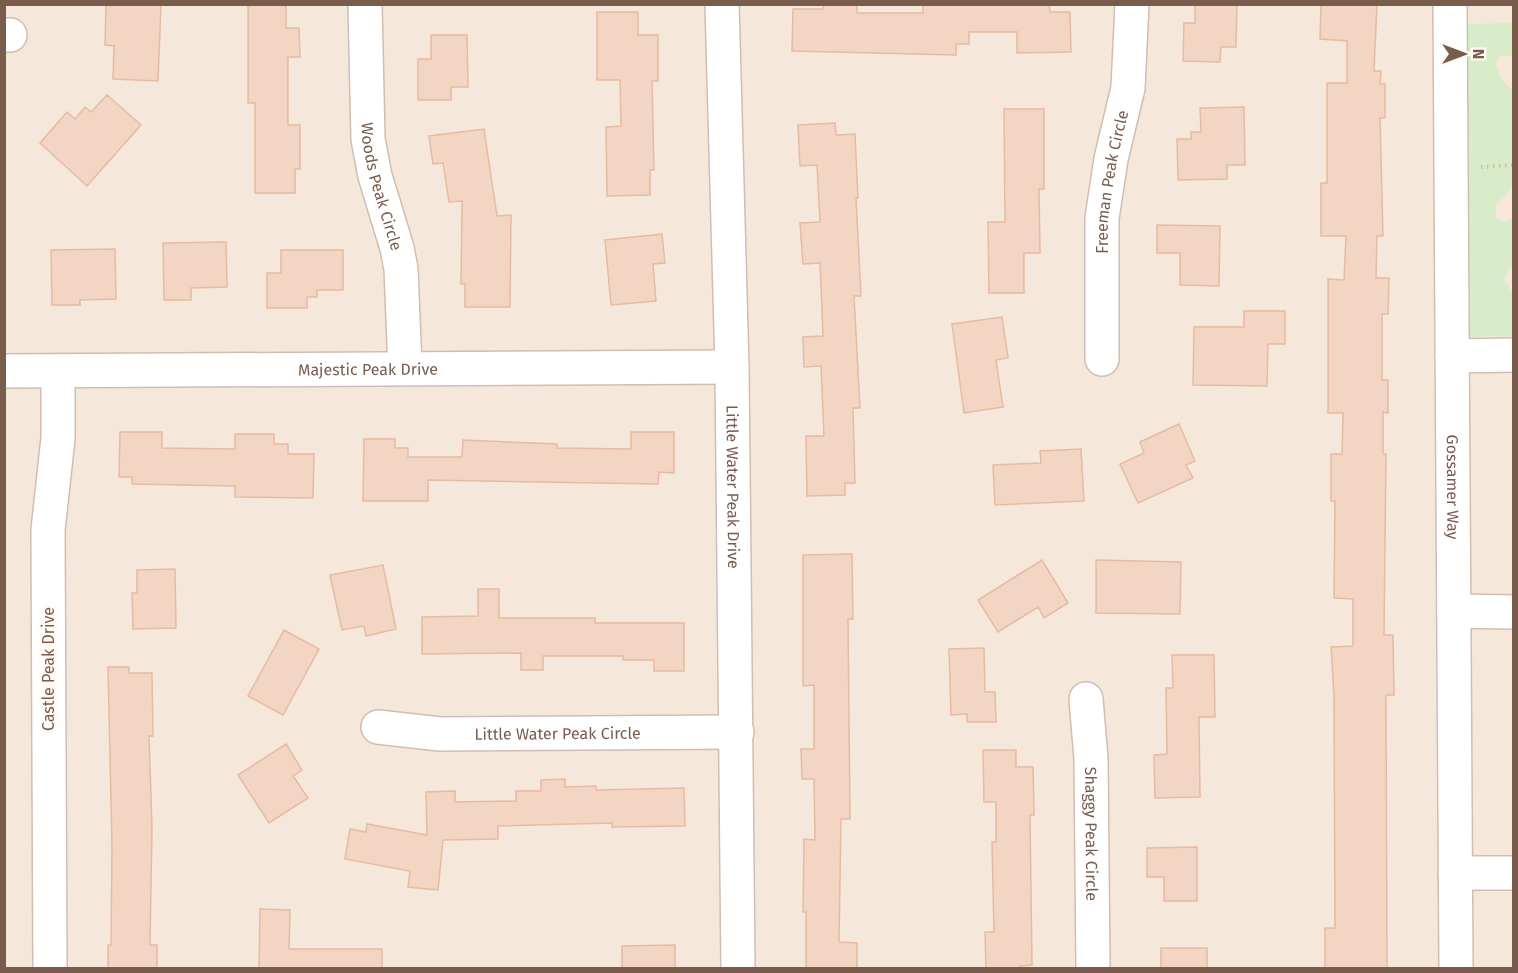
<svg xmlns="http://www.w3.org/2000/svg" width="1518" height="973" viewBox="0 0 1518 973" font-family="'Fira Sans',sans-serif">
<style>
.residential{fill:#f5e8da}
.green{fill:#d8ecc9}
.building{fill:#f3d5c3;stroke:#e6bba3;stroke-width:1.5}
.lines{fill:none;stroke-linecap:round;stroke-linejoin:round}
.minor-casing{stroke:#d1beb0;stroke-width:36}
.path{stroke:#d9b8a5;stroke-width:4;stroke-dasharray:1.5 4.5;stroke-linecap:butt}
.minor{stroke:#fff;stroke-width:33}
.labels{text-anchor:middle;stroke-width:6;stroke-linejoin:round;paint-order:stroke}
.street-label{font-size:16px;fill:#7a5c4d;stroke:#fffaf3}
</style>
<rect width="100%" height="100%" fill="#fdf6ec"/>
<path class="residential" d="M 5,5 L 1513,5 L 1513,968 L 5,968 Z"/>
<path class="green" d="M 1513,23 L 1513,56 L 1499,56 L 1495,66 L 1504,82 L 1513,91 L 1513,187 L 1496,205 L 1496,218 L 1504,222 L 1513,219 L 1513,266 L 1509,269 L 1504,280 L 1513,293 L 1513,336 L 1468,337 L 1467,24 Z"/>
<path class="building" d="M 106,4 L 161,4 L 158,81 L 113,79 L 114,46 L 105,45 Z
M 248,4 L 286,4 L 286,28 L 299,28 L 300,57 L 288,57 L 288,125 L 300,125 L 300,169 L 295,169 L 295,193 L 255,193 L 255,103 L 248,103 Z
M 823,4 L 857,4 L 857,13 L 923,13 L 923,4 L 1049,4 L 1050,12 L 1070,12 L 1071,52 L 1017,53 L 1017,32 L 969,32 L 969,44 L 956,44 L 956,55 L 792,51 L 793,9 L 823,9 Z
M 1195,4 L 1237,4 L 1236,47 L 1221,47 L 1220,62 L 1183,61 L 1184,23 L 1195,23 Z
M 1321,4 L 1377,4 L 1374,71 L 1381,71 L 1380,84 L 1385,84 L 1385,118 L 1380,118 L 1383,236 L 1377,236 L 1376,278 L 1389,278 L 1388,314 L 1382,314 L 1382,380 L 1388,380 L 1388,413 L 1383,412 L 1383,454 L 1386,454 L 1384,635 L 1393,635 L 1394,695 L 1386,695 L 1387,969 L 1325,969 L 1325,928 L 1335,928 L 1334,696 L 1331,647 L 1353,646 L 1353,599 L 1334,598 L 1335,501 L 1331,501 L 1331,454 L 1342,454 L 1343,413 L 1328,413 L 1328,279 L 1344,280 L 1346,236 L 1321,236 L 1321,183 L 1327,183 L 1327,83 L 1347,83 L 1347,41 L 1320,39 Z
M 597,12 L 638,12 L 638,35 L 658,35 L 658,81 L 652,81 L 654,170 L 650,170 L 650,195 L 607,196 L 606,127 L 621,126 L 620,80 L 597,80 Z
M 431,35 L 467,35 L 468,87 L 451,87 L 451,100 L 418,100 L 418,59 L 431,59 Z
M 107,95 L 141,125 L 87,186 L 40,143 L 67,112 L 75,119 L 85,107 L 91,112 Z
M 1244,107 L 1245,165 L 1227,165 L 1227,179 L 1178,180 L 1177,139 L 1191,139 L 1191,132 L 1201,132 L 1200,108 Z
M 1004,109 L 1044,109 L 1044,189 L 1039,189 L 1040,253 L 1024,253 L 1024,293 L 989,293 L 988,222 L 1005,222 Z
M 835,123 L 836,135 L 855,134 L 858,198 L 856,198 L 861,296 L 854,296 L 860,408 L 853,408 L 855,483 L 845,483 L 845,495 L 807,496 L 806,436 L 824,436 L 821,366 L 804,367 L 803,337 L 823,336 L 820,263 L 803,264 L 800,223 L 820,222 L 817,165 L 800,166 L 798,125 Z
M 484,129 L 497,216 L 511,215 L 510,307 L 465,307 L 465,284 L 461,284 L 462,201 L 449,202 L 443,163 L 433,164 L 429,136 Z
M 1157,225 L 1220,226 L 1219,286 L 1180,285 L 1180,253 L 1157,253 Z
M 662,234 L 665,263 L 653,264 L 656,301 L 611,305 L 605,240 Z
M 226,242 L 227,287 L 191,288 L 191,300 L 164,300 L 163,243 Z
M 115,249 L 116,299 L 80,300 L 80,305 L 52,305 L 51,250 Z
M 281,250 L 343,250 L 343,290 L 317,290 L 317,297 L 307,297 L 307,308 L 267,308 L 267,273 L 281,273 Z
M 1244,311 L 1285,311 L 1285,344 L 1268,344 L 1267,386 L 1193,385 L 1194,327 L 1244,327 Z
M 1002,317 L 1008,358 L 996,360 L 1003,407 L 964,413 L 952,324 Z
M 1179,424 L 1195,461 L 1186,465 L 1193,478 L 1138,503 L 1120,464 L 1144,453 L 1140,442 Z
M 120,432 L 162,432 L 162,448 L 235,449 L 235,434 L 274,434 L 274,444 L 288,444 L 288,454 L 314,454 L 313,498 L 235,497 L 235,486 L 132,484 L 132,477 L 119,477 Z
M 631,432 L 674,432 L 674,473 L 659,472 L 658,484 L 428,480 L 428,501 L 363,501 L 364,439 L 395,439 L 395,448 L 408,448 L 408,457 L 462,457 L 463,440 L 557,444 L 557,448 L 631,449 Z
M 1081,449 L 1084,501 L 995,505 L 993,465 L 1041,463 L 1040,451 Z
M 852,554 L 853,619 L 848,619 L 850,819 L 841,819 L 839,942 L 857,943 L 857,968 L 806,968 L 806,912 L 803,912 L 804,839 L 815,840 L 814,779 L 802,779 L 801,749 L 814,749 L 814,685 L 803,686 L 803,555 Z
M 1042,560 L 1068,603 L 1044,618 L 1038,607 L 998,632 L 978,600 Z
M 1096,560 L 1181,562 L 1180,614 L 1096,613 Z
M 383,565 L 396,629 L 366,636 L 364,626 L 342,630 L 330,575 Z
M 175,569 L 176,628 L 133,629 L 132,593 L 137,593 L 137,570 Z
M 478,589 L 499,589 L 499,618 L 595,618 L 595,623 L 684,623 L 684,671 L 654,671 L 654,660 L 623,660 L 623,656 L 543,656 L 543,670 L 521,670 L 521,653 L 422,654 L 422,617 L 478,616 Z
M 284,630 L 319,649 L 283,715 L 248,696 Z
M 984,648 L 985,692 L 995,692 L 996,722 L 967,722 L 967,714 L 951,715 L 949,649 Z
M 1172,655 L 1214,655 L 1215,717 L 1199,717 L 1200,797 L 1155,798 L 1154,755 L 1167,754 L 1166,688 L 1173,688 Z
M 108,667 L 129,667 L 129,673 L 152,673 L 153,736 L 149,736 L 152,828 L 150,945 L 157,945 L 157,969 L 108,969 L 108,945 L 111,945 L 112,847 Z
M 286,744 L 302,770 L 293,776 L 308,798 L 269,823 L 238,775 Z
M 983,750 L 1016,750 L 1016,767 L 1033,767 L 1034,815 L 1030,815 L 1032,965 L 1020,966 L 1020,969 L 986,969 L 985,932 L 994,932 L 992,842 L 996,842 L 996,802 L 984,802 Z
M 565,779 L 565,787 L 596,786 L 596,790 L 684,788 L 685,826 L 612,827 L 612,823 L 498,826 L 498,839 L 443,840 L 438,890 L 408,887 L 410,871 L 345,859 L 350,829 L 366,832 L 367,824 L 427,835 L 426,792 L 455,791 L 455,802 L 516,801 L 516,791 L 541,791 L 541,780 Z
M 1197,847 L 1197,901 L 1164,901 L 1164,877 L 1147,877 L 1147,848 Z
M 260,909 L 290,910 L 289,949 L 382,949 L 382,969 L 259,969 Z
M 675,945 L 675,969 L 622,969 L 622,946 Z
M 1161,948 L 1207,948 L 1207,969 L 1161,969 Z"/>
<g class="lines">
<defs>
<g id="minor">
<path id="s1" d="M 365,4 L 368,139 L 375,176 L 397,248 L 401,269 L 405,368"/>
<path id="s2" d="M 722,4 L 732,367 L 738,968"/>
<path id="s3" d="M 1450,4 L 1456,968"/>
<path d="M 4,35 L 10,35"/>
<path d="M 1452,356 L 1514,355"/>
<path id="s4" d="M 1102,359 L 1102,218 L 1111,159 L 1128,88 L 1132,4"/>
<path id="s5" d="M 4,371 L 732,367"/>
<path d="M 1454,611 L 1514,612"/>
<path id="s6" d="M 1086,699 L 1091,759 L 1093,968"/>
<path id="s7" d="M 378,727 L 440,734 L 737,732"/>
<path d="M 1455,873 L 1514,873"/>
<path d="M 50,968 L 48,530 L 58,438 L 58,371"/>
</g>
</defs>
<use href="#minor" class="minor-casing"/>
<path class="path" d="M 1481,167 L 1514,165"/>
<use href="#minor" class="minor"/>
</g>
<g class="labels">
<g class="street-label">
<text dy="6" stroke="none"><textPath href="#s4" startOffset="178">Freeman Peak Circle</textPath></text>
<text dy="6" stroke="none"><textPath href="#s1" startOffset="184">Woods Peak Circle</textPath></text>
<text dy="6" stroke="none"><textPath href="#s5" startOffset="364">Majestic Peak Drive</textPath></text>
<text dy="6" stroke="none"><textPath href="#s2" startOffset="483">Little Water Peak Drive</textPath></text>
<text dy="6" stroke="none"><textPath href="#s3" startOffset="483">Gossamer Way</textPath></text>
<text transform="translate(48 669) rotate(-90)" y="6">Castle Peak Drive</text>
<text dy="6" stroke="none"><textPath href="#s7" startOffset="180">Little Water Peak Circle</textPath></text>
<text dy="6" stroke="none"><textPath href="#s6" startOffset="135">Shaggy Peak Circle</textPath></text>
</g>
</g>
<rect width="1518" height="973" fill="none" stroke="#7a5c4d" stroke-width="12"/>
<g transform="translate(1464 54) rotate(90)" stroke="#fffaf3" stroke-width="4.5" paint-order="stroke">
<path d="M0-4.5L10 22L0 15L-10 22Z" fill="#7a5c4d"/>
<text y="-9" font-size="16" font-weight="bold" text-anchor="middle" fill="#7a5c4d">N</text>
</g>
</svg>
